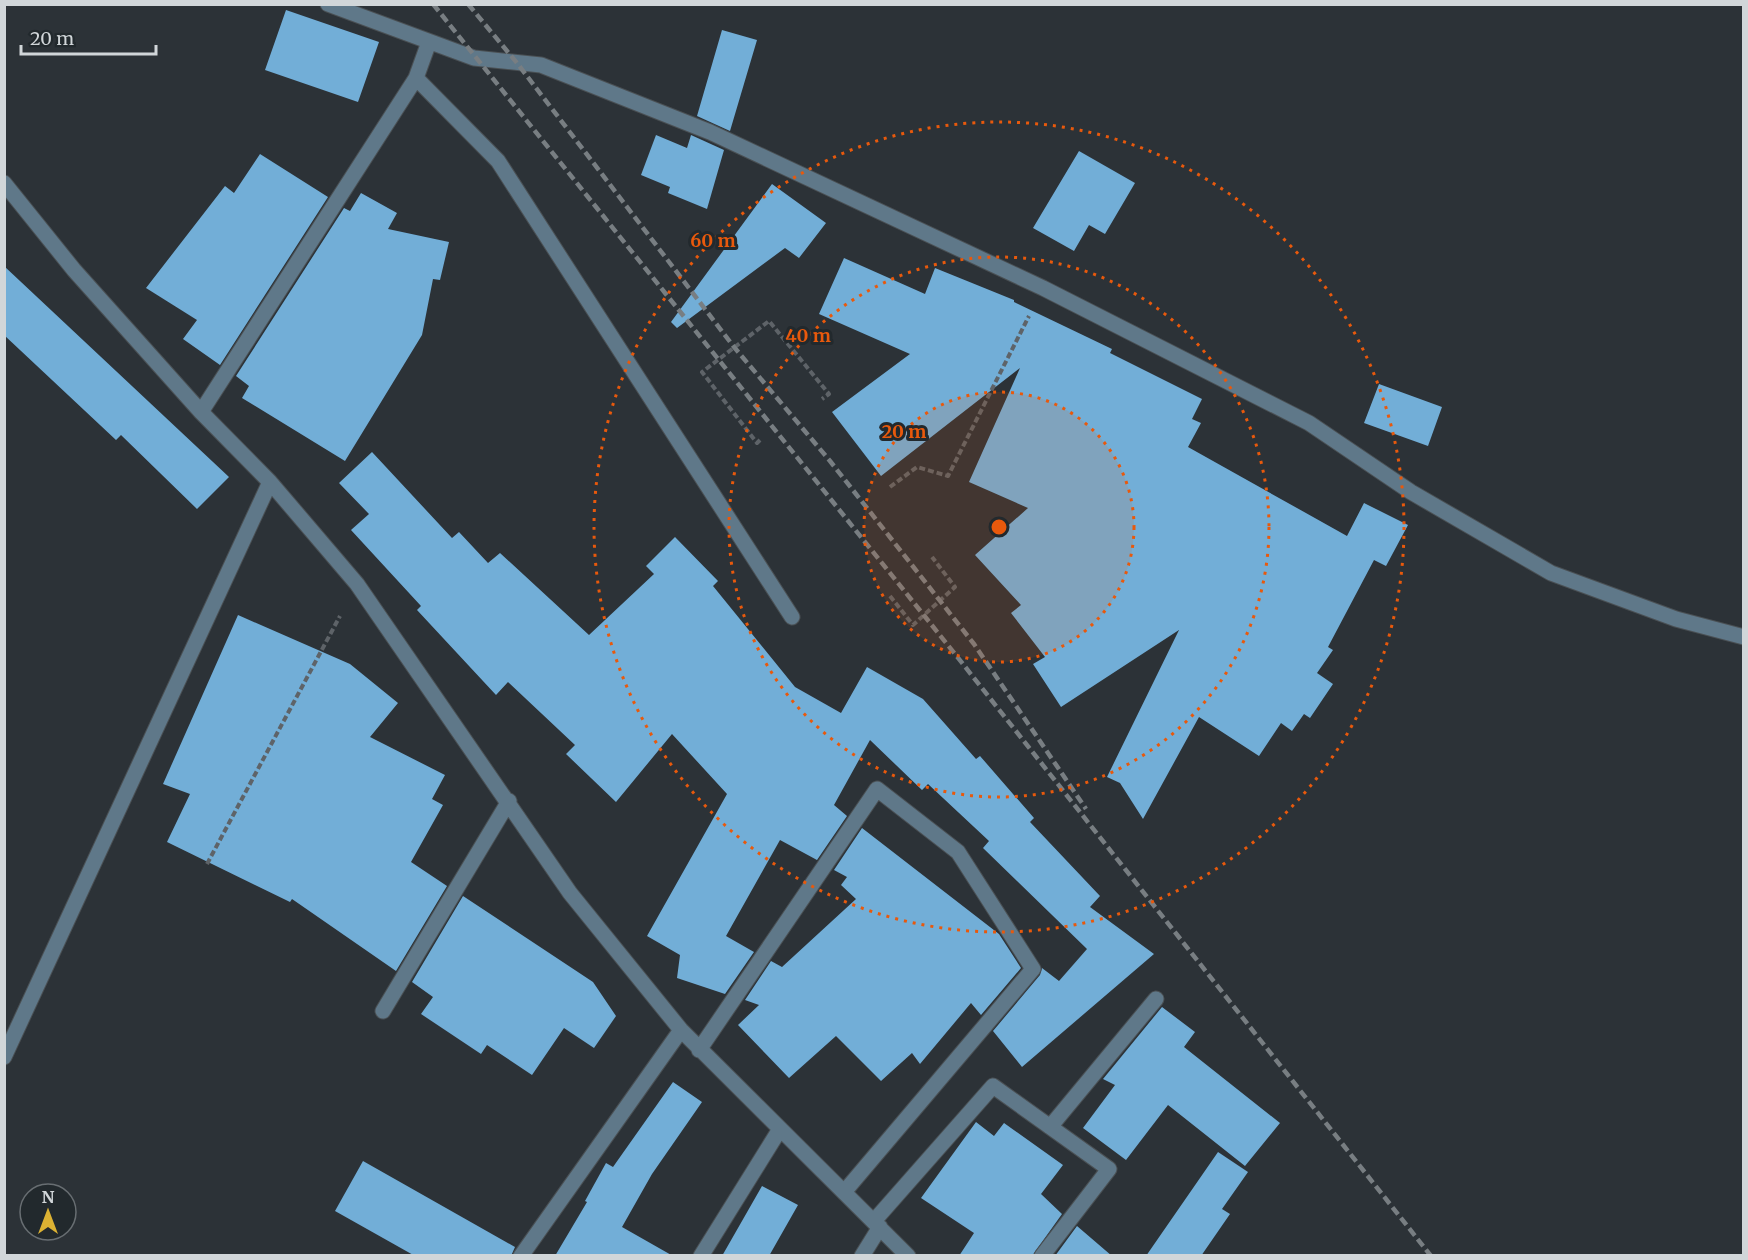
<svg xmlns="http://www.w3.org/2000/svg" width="1748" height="1260" viewBox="0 0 1748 1260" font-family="Merriweather,serif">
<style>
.building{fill:#72aed7}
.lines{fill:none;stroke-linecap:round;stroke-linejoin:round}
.minor-casing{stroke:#4a5054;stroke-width:17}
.path{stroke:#5e6368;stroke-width:4;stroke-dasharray:6 3;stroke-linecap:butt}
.minor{stroke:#5f7889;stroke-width:15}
.rail{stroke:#787e82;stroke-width:4.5;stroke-dasharray:9 4.5;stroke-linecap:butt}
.ring{fill:none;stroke:#e8590c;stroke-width:3;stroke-dasharray:3 6}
.centre{fill:#e8590c;stroke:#22292d;stroke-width:3}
.ring-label{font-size:18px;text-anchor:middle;font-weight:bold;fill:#e8590c;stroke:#22292d;stroke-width:6;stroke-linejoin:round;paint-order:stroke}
</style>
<rect width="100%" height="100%" fill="#2c3237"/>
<path class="building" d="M 286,10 L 379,42 L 358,102 L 265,70 Z
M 722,30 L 757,40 L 730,131 L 697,116 Z
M 656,135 L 687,148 L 691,135 L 724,150 L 707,209 L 668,193 L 670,187 L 641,175 Z
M 1079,151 L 1135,183 L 1105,234 L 1089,225 L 1074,251 L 1033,228 Z
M 260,154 L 328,197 L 220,365 L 183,339 L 197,320 L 146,288 L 225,186 L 234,193 Z
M 772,184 L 826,223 L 799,258 L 785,248 L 677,328 L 671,322 Z
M 361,193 L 397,213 L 388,229 L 449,242 L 440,280 L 433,279 L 422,335 L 345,461 L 242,398 L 249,386 L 236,376 L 344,208 L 350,211 Z
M 844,258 L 925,294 L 935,268 L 1014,300 L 1014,302 L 1112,349 L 1110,353 L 1202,399 L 1192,419 L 1201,423 L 1188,447 L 1347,536 L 1364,503 L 1408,525 L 1386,566 L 1374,560 L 1328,647 L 1333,650 L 1317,673 L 1333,684 L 1310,718 L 1304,714 L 1292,731 L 1281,723 L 1259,756 L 1199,717 L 1143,819 L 1120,783 L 1107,777 L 1179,630 L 1061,707 L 1033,664 L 1045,657 L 1011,613 L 1021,605 L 975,555 L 1028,508 L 969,482 L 1020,368 L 881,476 L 832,412 L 910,354 L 819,314 Z
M 4,266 L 229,477 L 197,509 L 121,435 L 116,440 L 4,335 Z
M 1379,384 L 1442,407 L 1428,446 L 1364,423 Z
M 372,452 L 452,538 L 459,532 L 488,563 L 500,553 L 589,635 L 654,574 L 646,566 L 675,537 L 718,581 L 713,586 L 795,687 L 841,713 L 867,667 L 923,699 L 976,759 L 980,756 L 1034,818 L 1030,822 L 1100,896 L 1090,907 L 1154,954 L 1022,1067 L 993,1031 L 1040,975 L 1042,968 L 1059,981 L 1087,949 L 983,848 L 989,841 L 928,784 L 922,790 L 870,740 L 834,805 L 847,816 L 817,860 L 780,840 L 726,936 L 754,952 L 725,994 L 677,978 L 680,955 L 647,936 L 727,794 L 672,734 L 616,802 L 566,754 L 575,745 L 508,682 L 496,695 L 417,610 L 421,606 L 351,530 L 369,514 L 339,483 Z
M 238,615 L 350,664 L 398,703 L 370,737 L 445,775 L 432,799 L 443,805 L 411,862 L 447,886 L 396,971 L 292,899 L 290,902 L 167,842 L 190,794 L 163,784 Z
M 862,828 L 999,934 L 1021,968 L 981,1015 L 971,1003 L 920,1064 L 912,1053 L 881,1081 L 836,1036 L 789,1078 L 738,1025 L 759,1005 L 745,1000 L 771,961 L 782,967 L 856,899 L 841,885 L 847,877 L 834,870 Z
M 463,896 L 593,982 L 616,1016 L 594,1048 L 564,1028 L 532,1075 L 487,1045 L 481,1054 L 421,1014 L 433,997 L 412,982 Z
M 1162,1007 L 1195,1032 L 1184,1047 L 1280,1123 L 1245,1166 L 1168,1105 L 1126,1160 L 1083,1128 L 1115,1085 L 1103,1079 Z
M 673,1082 L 702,1102 L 652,1174 L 622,1227 L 673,1256 L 555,1256 L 587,1202 L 585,1201 L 606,1163 L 613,1167 Z
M 976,1122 L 994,1136 L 1004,1123 L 1063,1165 L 1041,1194 L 1062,1214 L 1032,1256 L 959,1256 L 974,1233 L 921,1198 Z
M 1218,1152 L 1248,1172 L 1222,1209 L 1230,1214 L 1201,1256 L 1146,1256 Z
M 363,1161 L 515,1247 L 511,1256 L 415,1256 L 335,1211 Z
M 762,1186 L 798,1205 L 769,1256 L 722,1256 Z
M 1077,1226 L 1112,1256 L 1055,1256 Z"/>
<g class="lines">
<defs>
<path id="minor" d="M 328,4 L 474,58 L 541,65 L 710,132 L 1043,288 L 1309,423 L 1411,492 L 1551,573 L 1676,619 L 1744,637
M 416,78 L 498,161 L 792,617
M 4,183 L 74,270 L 201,412 L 270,482 L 357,584 L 570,893 L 681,1030 L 908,1256
M 201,412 L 416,78 L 429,42
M 383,1011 L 509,801
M 699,1050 L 877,789 L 958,852 L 1033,969 L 845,1191
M 4,1057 L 270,482
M 1050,1127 L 1156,999
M 874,1221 L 993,1086 L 1109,1169 L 1042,1256
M 521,1256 L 681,1030
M 701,1256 L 780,1129
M 862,1256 L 880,1227"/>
</defs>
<use href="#minor" class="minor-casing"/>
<path class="path" d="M 760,440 L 757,443 L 702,372 L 769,321 L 829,394 L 822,399
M 890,487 L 917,467 L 948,476 L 1029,316
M 890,596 L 913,625 L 955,587 L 932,557
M 207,864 L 340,616"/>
<use href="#minor" class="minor"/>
<path class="rail" d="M 433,4 L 955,654 L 1431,1256
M 468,4 L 517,63 L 734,347 L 830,461 L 974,644 L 1086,809"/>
</g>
<circle cx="999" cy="527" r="135" fill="#e8590c" fill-opacity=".12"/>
<g class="ring">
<circle cx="999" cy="527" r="135"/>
<circle cx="999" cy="527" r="270"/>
<circle cx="999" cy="527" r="405"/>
</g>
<circle cx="999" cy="527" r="9" class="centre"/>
<g class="ring-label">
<text x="713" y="247">60 m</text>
<text x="808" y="342">40 m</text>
<text x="904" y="438">20 m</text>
</g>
<rect width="1748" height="1260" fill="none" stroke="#d1d6d9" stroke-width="12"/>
<g transform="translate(48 1212)"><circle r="28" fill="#22292d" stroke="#686e72" stroke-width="1.5"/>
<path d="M0-4.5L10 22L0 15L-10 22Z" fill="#dcb233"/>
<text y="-9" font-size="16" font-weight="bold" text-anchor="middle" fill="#d1d6d9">N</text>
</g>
<path d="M21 45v9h135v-9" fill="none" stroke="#d1d6d9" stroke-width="3"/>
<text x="30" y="45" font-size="18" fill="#d1d6d9" stroke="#22292d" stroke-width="4.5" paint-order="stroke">20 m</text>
</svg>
